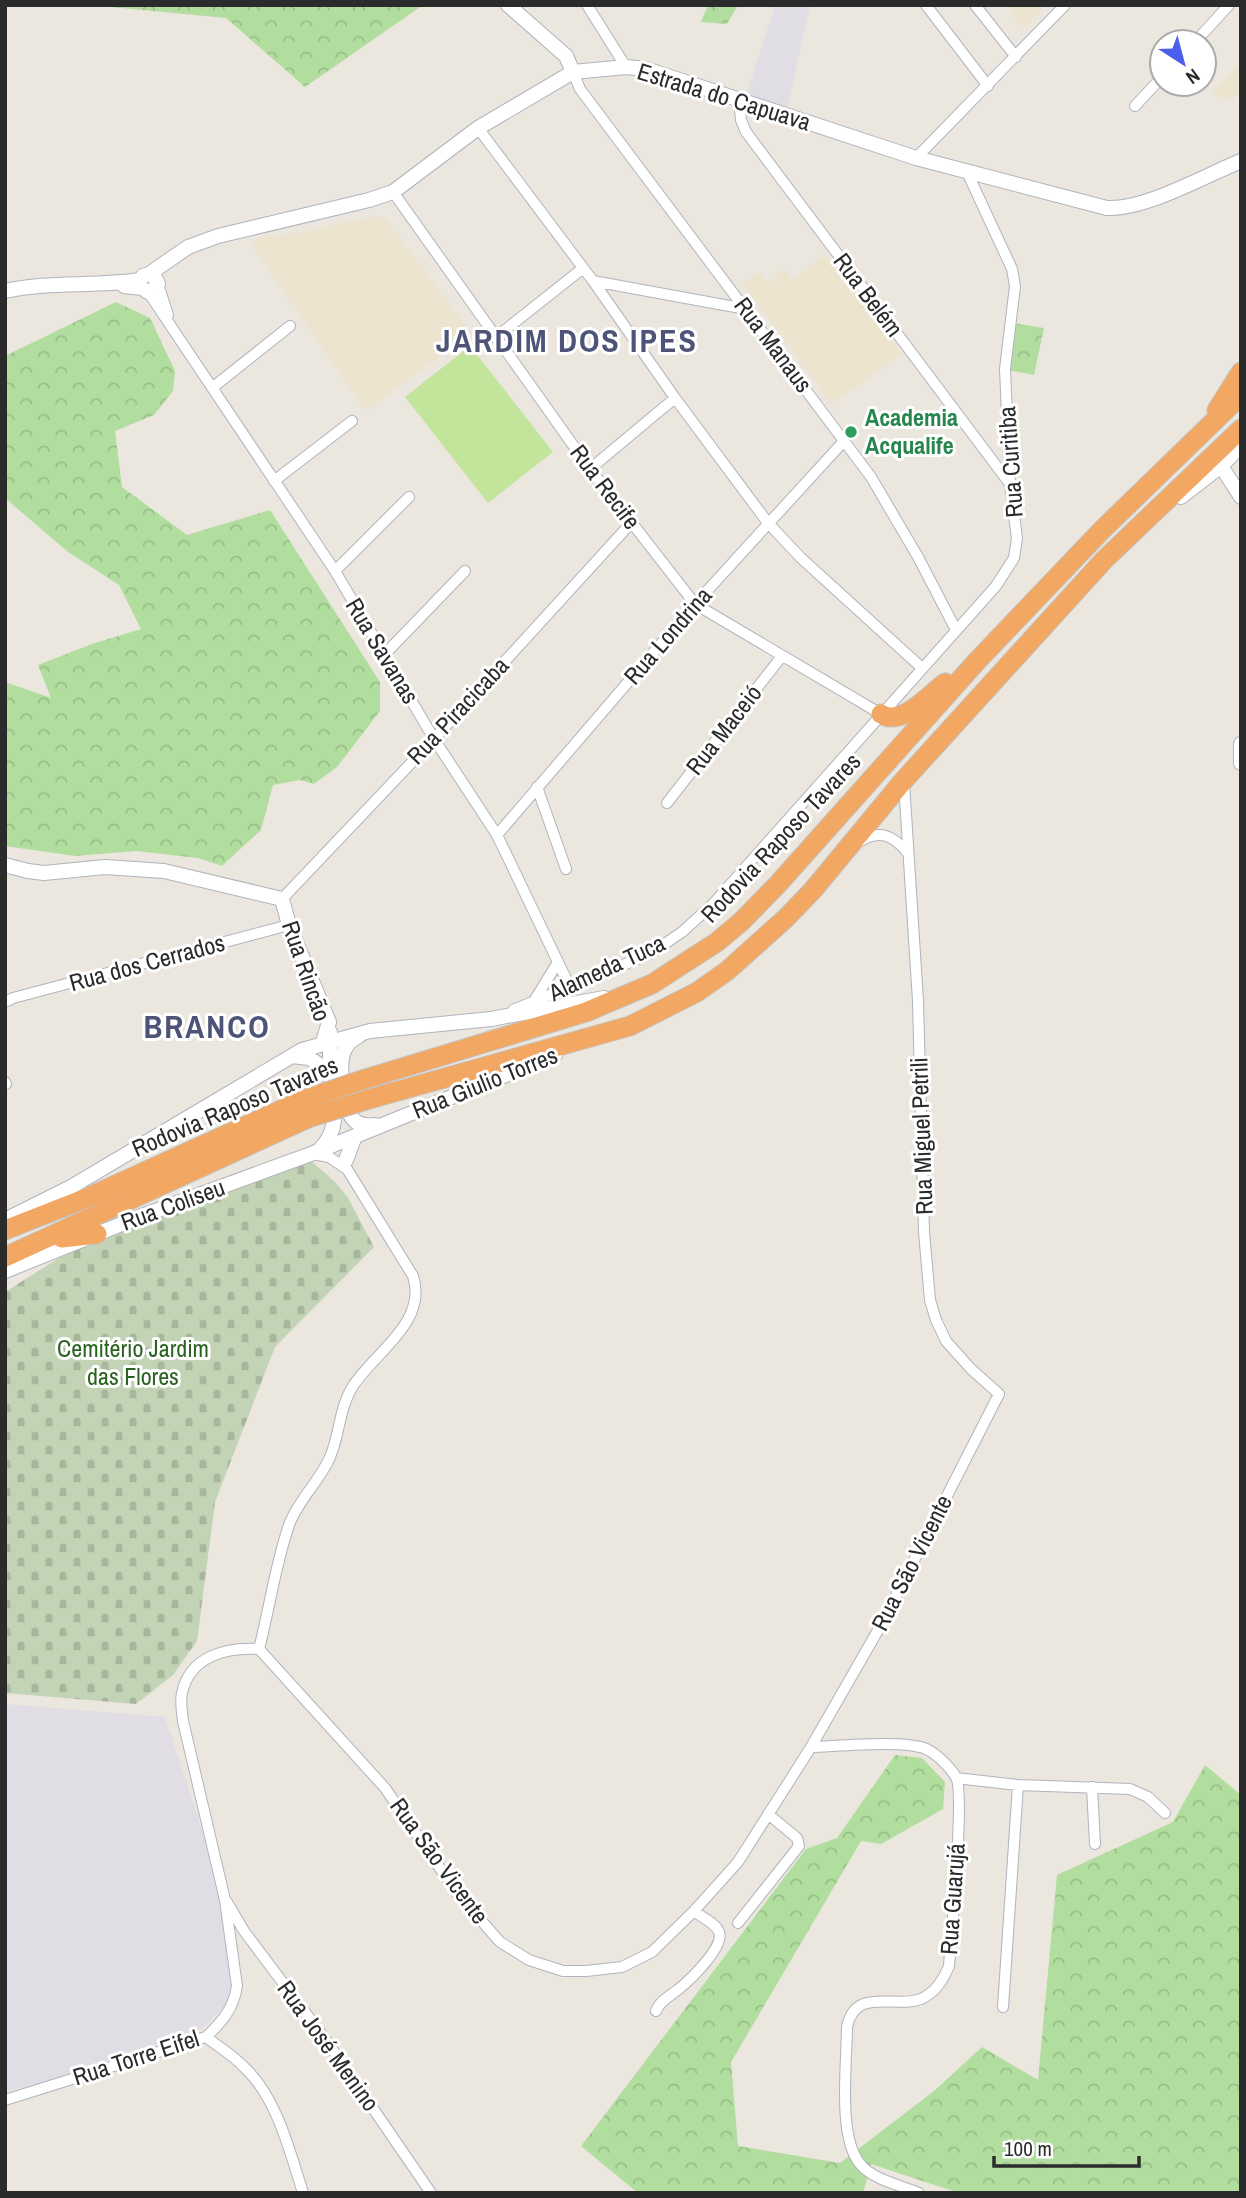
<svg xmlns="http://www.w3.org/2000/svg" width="1246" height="2198" viewBox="0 0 1246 2198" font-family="'Archivo Narrow',sans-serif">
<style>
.industrial{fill:#e0dee4}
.education{fill:#ece4ce}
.forest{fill:url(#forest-crowns)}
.cemetery{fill:url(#cemetery-stones)}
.pitch{fill:#c2e49b}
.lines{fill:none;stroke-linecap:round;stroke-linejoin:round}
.street-casing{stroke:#b1b3bd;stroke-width:12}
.secondary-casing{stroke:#b1b3bd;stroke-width:16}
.highway-casing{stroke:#c4c4c4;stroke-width:21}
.street{stroke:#fff;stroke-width:10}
.secondary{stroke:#fff;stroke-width:14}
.highway{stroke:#f2a762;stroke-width:19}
.highway-bridge-casing{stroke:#c4c4c4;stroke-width:21;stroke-linecap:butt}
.highway-bridge{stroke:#f2a762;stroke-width:19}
.leisure-dot{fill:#2e9e5b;stroke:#fff;stroke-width:2.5}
.labels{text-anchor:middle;stroke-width:6;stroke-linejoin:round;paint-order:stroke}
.street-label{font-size:24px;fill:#2b2b2b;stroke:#fff}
.leisure-label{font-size:24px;font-weight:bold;fill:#27864d;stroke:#fff;text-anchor:start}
.park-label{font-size:24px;fill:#2a6220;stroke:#fff}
.district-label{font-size:32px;font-weight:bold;letter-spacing:2px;fill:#4e5478;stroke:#fff}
</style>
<defs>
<pattern id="forest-crowns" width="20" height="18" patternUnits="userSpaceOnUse" patternTransform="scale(1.75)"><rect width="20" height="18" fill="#b1de9e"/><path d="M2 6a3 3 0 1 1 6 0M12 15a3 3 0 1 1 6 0" fill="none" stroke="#98bf88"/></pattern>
<pattern id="cemetery-stones" width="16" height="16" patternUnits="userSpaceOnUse" patternTransform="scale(1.75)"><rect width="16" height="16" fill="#c3d4b6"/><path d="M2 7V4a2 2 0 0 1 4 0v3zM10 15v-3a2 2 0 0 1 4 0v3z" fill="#a8b69d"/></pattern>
</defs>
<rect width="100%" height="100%" fill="#ebe6de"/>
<path class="industrial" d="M 775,5 L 810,5 L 787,110 L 746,96 Z
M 5,1704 L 165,1717 L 210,1854 L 222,1914 L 232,1984 L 231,2001 L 201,2029 L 57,2079 L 5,2091 Z"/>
<path class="education" d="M 1006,5 L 1045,5 L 1024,29 Z
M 1241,62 L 1241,94 L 1228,100 L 1212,94 Z
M 373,216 L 386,219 L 471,333 L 366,411 L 253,247 L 256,238 L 304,232 Z
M 826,254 L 902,354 L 831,404 L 743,284 L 759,272 L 768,283 L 783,269 L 793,280 Z"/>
<path class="forest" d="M 90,5 L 423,5 L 305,87 L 226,18 Z
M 708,5 L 738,5 L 727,24 L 701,22 Z
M 116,302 L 150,318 L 175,371 L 173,391 L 154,415 L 115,431 L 122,487 L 187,535 L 270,510 L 380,682 L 380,711 L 337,767 L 314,784 L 300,780 L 273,785 L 261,830 L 222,866 L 198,858 L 136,851 L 75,856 L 5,846 L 5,682 L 51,698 L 38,665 L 92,644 L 141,629 L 119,585 L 68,552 L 5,498 L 5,356 Z
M 1013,323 L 1044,328 L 1034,375 L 1008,370 Z
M 895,1755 L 922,1758 L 945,1782 L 943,1809 L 881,1844 L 861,1841 L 731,2062 L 738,2146 L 840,2163 L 934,2091 L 982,2047 L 1038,2080 L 1057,1875 L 1173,1822 L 1205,1765 L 1241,1795 L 1241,2193 L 959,2193 L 871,2164 L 863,2193 L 638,2193 L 581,2146 L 806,1849 L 837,1838 Z"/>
<path class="cemetery" d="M 309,1159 L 334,1181 L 347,1196 L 374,1247 L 275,1347 L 215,1502 L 197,1641 L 173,1675 L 136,1704 L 5,1693 L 5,1292 L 88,1240 Z"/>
<path class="pitch" d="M 470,346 L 553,452 L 488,503 L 405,397 Z"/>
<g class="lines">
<defs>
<path id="street" d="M 587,5 L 626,67
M 926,5 L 988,86
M 975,5 L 1016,57
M 1195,42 L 1229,5
M 573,72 L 580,89 L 871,477 L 918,557 L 956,630
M 739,100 L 741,120 L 746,132 L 1010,484
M 1135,106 L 1162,77
M 478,128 L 593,281 L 675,398 L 768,523 L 801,558 L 922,668
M 916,158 L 1065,5
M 393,192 L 590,469 L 695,604 L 881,714
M 593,281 L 746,309
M 158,284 L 168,315
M 148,292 L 335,571 L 434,739 L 497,835 L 570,987
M 495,338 L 582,269
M 212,388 L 290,326
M 590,469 L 675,398
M 274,481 L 352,421
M 335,571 L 409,497
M 385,654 L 465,571
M 537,787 L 566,869
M 667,803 L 782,656
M 497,835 L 695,604 L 844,441
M 859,842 C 879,829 893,835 907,852
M 282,899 L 434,739 L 632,522
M 534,1001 L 558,962
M 5,1002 L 13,998 L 289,925
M 513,1010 L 650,954 L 682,932 L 712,905 L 996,586 L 1014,558 L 1017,538 L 1010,484 L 1005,369 L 1015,286 L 1012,269 L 967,172
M 5,1082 L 6,1084
M 259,1649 C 269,1610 276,1562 289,1525 C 298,1500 320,1481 330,1457 C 340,1434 339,1408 353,1386 C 375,1352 428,1322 413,1276 L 347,1169 L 329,1157 L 313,1154
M 811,1747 C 839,1746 900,1740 924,1748 C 935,1752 950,1767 956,1777 C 965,1794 951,1937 949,1966 C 943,1980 936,1992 921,1999 C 896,2009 855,1986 847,2027 C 847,2062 837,2139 861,2165 C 874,2180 900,2185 919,2193
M 956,1778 L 1018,1785 L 1130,1789 L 1148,1797 L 1165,1813
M 1092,1787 L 1095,1844
M 227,1902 L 244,1931 L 328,2043 L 431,2193
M 738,1923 L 799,1846 L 797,1838 L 768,1814
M 1003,2007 L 1018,1785
M 656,2011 C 660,2000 672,1995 680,1988 C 691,1979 725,1946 719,1932 C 716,1923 701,1917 694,1911
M 206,2037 C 219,2047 234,2056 245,2068 C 277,2098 290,2152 303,2193
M 5,2100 L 206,2037 C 222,2022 234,2008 237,1986 L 225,1900 L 183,1721 C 182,1712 180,1701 182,1693 C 190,1656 226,1647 259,1649 L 385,1788 L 457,1893 L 500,1942 L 529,1960 L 563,1971 L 586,1971 L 622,1967 L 652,1952 L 694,1911 L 738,1862 L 811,1747 L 881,1625 L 999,1394 L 971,1369 L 946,1341 L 936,1320 L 930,1300 L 924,1232 L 918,1001 L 904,783"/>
<path id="secondary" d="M 508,5 L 566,56 L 573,72
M 149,274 L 188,247 L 218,236 L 369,200 L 393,192 L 478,128 L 573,72 L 626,67 L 646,69 L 916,158 L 1107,208 C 1145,210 1204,176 1241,161
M 124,286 L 142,288 L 148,292 L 156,288 L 158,284 L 154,276 L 149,274 L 143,276
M 5,291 C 49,281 95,287 140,280
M 1221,466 L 1241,497
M 1181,497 L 1221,466 L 1241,446
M 1241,744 L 1241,763
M 5,865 L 28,871 L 44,873 L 105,867 L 164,871 L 282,899 L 289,925 L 329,1022 L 323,1042
M 330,1032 L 330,1072
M 359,1036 C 352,1039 347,1044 344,1051 C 338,1065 343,1109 354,1120 C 360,1126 367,1126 375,1125
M 292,1056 L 309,1058 L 330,1072 C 333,1098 342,1127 321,1148
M 346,1160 L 355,1136
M 5,1220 L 71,1187 L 302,1050 L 370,1031 L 491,1019 L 604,998
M 5,1271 L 144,1215 L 311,1154 L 555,1055"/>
<path id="highway" d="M 1217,410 L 1241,372
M 881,714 C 902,727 929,695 945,683
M 362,1080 L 586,1012 L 652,984 L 717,942 L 742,921 L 778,884 L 977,661 L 1102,530 L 1241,395
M 366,1100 L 630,1026 L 697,992 L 727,971 L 785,919 L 813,890 L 904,780 L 1104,560 L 1241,429
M 5,1230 L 89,1197 L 303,1100
M 62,1238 L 97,1234
M 5,1257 L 308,1118"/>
</defs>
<use href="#street" class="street-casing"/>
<use href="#secondary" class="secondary-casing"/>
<use href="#highway" class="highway-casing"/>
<use href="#street" class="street"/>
<use href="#secondary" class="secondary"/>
<use href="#highway" class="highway"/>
<defs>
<path id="highway-bridge" d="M 303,1100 L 362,1080
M 308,1118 L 366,1100"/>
</defs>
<use href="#highway-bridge" class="highway-bridge-casing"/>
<use href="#highway-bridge" class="highway-bridge"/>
</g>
<circle class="leisure-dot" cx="851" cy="432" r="7"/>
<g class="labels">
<g class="street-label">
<text transform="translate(724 97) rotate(17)" y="8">Estrada do Capuava</text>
<text transform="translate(868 295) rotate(53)" y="8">Rua Belém</text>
<text transform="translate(773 345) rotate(53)" y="8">Rua Manaus</text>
<text transform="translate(1011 462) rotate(-94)" y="8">Rua Curitiba</text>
<text transform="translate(605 487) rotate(53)" y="8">Rua Recife</text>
<text transform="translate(668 636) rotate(-49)" y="8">Rua Londrina</text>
<text transform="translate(382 651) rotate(59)" y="8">Rua Savanas</text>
<text transform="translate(458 711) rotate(-47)" y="8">Rua Piracicaba</text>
<text transform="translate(724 730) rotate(-52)" y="8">Rua Maceió</text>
<text transform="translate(781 838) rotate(-47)" y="8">Rodovia Raposo Tavares</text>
<text transform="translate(147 963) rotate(-15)" y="8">Rua dos Cerrados</text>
<text transform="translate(607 968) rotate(-25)" y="8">Alameda Tuca</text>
<text transform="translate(306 971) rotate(71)" y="8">Rua Rincão</text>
<text transform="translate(485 1083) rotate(-22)" y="8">Rua Giulio Torres</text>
<text transform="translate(235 1107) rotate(-23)" y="8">Rodovia Raposo Tavares</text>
<text transform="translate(922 1136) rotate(-92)" y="8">Rua Miguel Petrili</text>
<text transform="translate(173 1205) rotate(-20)" y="8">Rua Coliseu</text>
<text transform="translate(912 1563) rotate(-63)" y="8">Rua São Vicente</text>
<text transform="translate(439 1861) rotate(54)" y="8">Rua São Vicente</text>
<text transform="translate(953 1899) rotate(-86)" y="8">Rua Guarujá</text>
<text transform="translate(328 2046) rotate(54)" y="8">Rua José Menino</text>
<text transform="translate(136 2058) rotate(-18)" y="8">Rua Torre Eifel</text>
</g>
<g class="leisure-label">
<text x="865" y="426">Academia<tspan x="865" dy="28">Acqualife</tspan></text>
</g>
<g class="park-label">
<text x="133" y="1357">Cemitério Jardim<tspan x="133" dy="28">das Flores</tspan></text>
</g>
<g class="district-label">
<text x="567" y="352">JARDIM DOS IPES</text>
<text x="207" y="1038">BRANCO</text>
</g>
</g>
<rect width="1246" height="2198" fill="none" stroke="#2b2b2b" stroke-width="14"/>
<g transform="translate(1183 63) rotate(144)"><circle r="33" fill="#ffffff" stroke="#aaaaaa" stroke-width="2"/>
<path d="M0-5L12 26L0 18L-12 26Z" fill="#4a60ec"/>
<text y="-10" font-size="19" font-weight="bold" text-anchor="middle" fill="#2b2b2b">N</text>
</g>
<path d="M994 2156v10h145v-10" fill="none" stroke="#2b2b2b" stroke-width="3.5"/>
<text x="1004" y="2156" font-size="21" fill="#2b2b2b" stroke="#ffffff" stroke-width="5" paint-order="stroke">100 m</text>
</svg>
